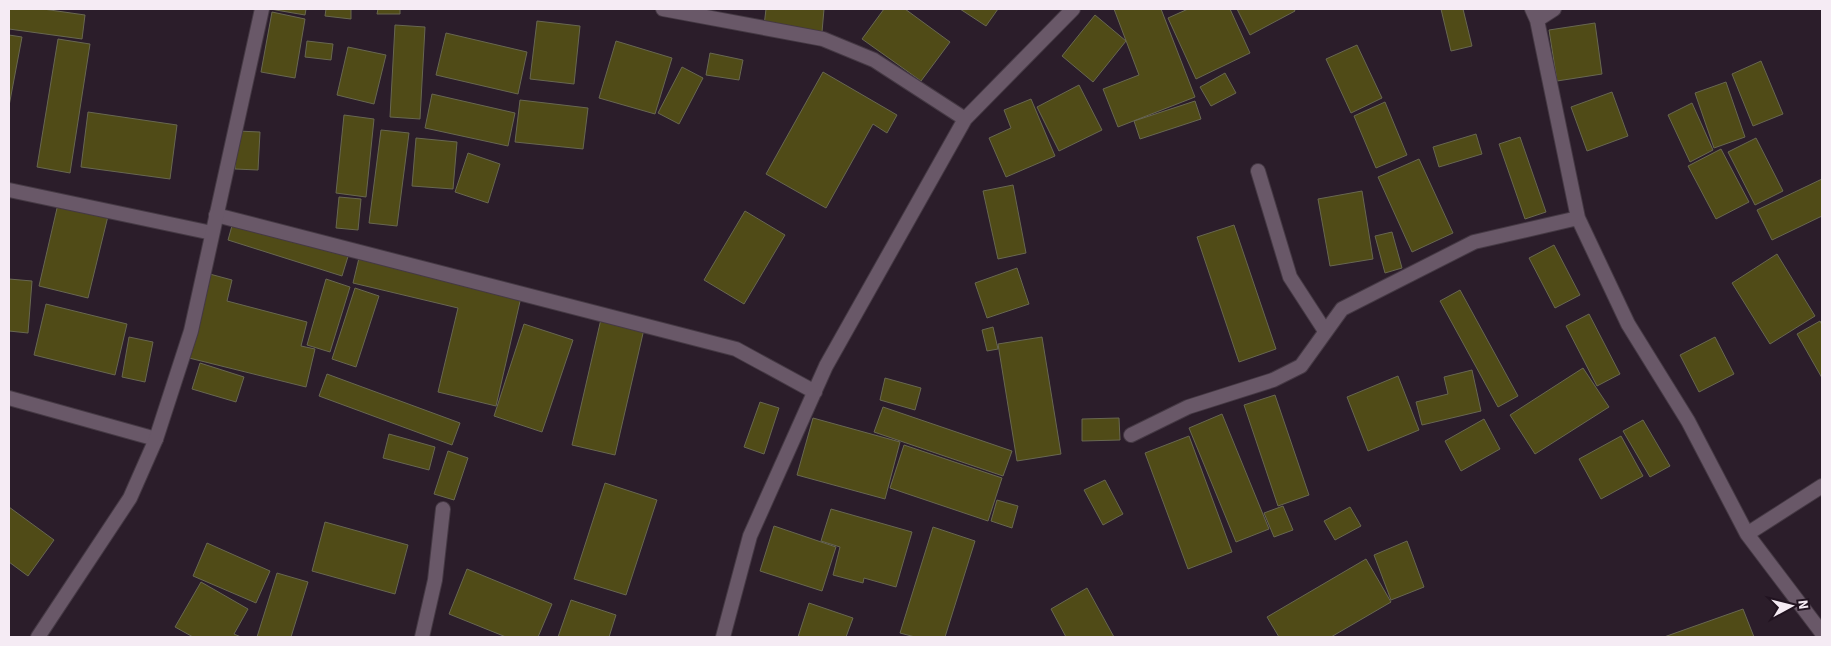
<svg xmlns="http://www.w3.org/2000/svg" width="1831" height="646" viewBox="0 0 1831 646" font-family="'Source Sans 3',sans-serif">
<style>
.building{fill:#504b17;stroke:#686751}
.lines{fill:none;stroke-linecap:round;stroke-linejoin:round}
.minor-casing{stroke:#453944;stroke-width:16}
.tertiary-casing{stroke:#453944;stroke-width:16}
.minor{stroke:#695868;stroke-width:14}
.tertiary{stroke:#695868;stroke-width:14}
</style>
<rect width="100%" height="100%" fill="#2b1d2a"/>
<path class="building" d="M 9,9 L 43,9 L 85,15 L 82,39 L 9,29 Z
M 270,9 L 306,9 L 305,15 Z
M 326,9 L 351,9 L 351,19 L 325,16 Z
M 378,9 L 400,9 L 400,14 L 377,14 Z
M 766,9 L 824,9 L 822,32 L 764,26 Z
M 884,9 L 905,9 L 950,42 L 921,81 L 862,39 Z
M 960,9 L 998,9 L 986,26 Z
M 1114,9 L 1161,9 L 1195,97 L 1118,127 L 1103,89 L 1139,75 Z
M 1188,9 L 1230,9 L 1250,53 L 1196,79 L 1168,18 Z
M 1237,9 L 1294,9 L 1295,11 L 1250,35 Z
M 1441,9 L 1463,9 L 1472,46 L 1451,51 Z
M 272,12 L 305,19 L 295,78 L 261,72 Z
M 1095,15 L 1126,41 L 1093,82 L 1062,56 Z
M 537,21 L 580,26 L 574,84 L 530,79 Z
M 1595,23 L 1602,74 L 1557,81 L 1549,30 Z
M 395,25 L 425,27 L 420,119 L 390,117 Z
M 446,33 L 527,52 L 518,94 L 436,75 Z
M 9,35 L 22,37 L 9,106 Z
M 58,39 L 90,44 L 70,173 L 37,167 Z
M 307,41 L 333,44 L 331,60 L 305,57 Z
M 616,41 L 672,58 L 655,114 L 599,98 Z
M 1357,45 L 1382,98 L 1351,113 L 1326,59 Z
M 348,47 L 386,55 L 374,104 L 337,95 Z
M 710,53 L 743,60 L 739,80 L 706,75 Z
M 1761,61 L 1783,114 L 1753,126 L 1732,74 Z
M 682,67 L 703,78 L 679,124 L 658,113 Z
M 823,72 L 897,115 L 887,133 L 873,124 L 826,208 L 766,174 Z
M 1225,73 L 1236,93 L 1211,106 L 1200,87 Z
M 1726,82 L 1745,137 L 1714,148 L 1695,93 Z
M 1079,85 L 1102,130 L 1059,151 L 1037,107 Z
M 1612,92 L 1628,136 L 1587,151 L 1571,107 Z
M 432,94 L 515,113 L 508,146 L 425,128 Z
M 1031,99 L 1055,156 L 1006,177 L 989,138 L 1011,128 L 1004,110 Z
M 520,100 L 588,108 L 583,149 L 515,142 Z
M 1195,101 L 1201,119 L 1140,139 L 1134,121 Z
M 1385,102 L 1407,155 L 1376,168 L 1354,116 Z
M 1692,103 L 1713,150 L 1690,162 L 1668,115 Z
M 88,112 L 177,125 L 170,179 L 81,167 Z
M 344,115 L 374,119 L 366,197 L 336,193 Z
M 381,130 L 409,133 L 397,226 L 369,223 Z
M 237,131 L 260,132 L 258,170 L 235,169 Z
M 1476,134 L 1482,154 L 1439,167 L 1433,147 Z
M 1520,137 L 1546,212 L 1525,219 L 1499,144 Z
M 416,138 L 457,142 L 453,189 L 412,186 Z
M 1756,138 L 1783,191 L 1755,205 L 1728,152 Z
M 1721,149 L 1749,202 L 1716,219 L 1688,166 Z
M 468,153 L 500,164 L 488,203 L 455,192 Z
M 1419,159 L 1453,233 L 1412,252 L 1378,177 Z
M 1822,179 L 1822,216 L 1772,240 L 1757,210 Z
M 1013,185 L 1026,253 L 998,259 L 983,191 Z
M 1362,191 L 1373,259 L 1330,266 L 1318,199 Z
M 339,197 L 361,199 L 358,230 L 336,228 Z
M 58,204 L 108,216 L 88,298 L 39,286 Z
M 745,211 L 785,235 L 744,304 L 704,280 Z
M 235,215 L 350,250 L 342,276 L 228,240 Z
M 1234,225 L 1276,349 L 1239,362 L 1197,237 Z
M 1392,232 L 1402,268 L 1385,273 L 1375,236 Z
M 1554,245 L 1580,295 L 1555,308 L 1529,258 Z
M 1777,254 L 1815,316 L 1770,344 L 1732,283 Z
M 359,258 L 521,297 L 496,406 L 438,392 L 458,308 L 353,283 Z
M 1017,268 L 1029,304 L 987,318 L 975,283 Z
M 206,273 L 232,280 L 227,301 L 307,322 L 301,346 L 315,349 L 306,387 L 185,357 Z
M 9,279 L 32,281 L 28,333 L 9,331 Z
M 326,279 L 350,287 L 330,352 L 307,345 Z
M 355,288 L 379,296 L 356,367 L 332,359 Z
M 1460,290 L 1518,396 L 1498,407 L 1440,301 Z
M 46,304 L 127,324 L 115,375 L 34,355 Z
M 1589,314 L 1620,374 L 1597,386 L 1566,326 Z
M 601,319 L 644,329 L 615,455 L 572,445 Z
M 1820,321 L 1822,325 L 1822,378 L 1797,334 Z
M 524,324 L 573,340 L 542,432 L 494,416 Z
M 993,327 L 998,349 L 987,351 L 982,330 Z
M 129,337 L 153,342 L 145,382 L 122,377 Z
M 1042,337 L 1061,454 L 1017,461 L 998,344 Z
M 1715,337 L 1734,374 L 1699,392 L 1680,355 Z
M 200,363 L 244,377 L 236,402 L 192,389 Z
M 1583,368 L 1609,407 L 1535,454 L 1510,415 Z
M 1472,370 L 1481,411 L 1422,425 L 1416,402 L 1448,394 L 1444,377 Z
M 327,374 L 460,423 L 452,445 L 319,396 Z
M 1398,376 L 1419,430 L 1368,451 L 1347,397 Z
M 885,378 L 921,388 L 915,410 L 880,400 Z
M 1275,395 L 1309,495 L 1278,506 L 1244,405 Z
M 760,402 L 779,408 L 764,454 L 744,447 Z
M 883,407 L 1012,451 L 1003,476 L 874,432 Z
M 1222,414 L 1269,529 L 1236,542 L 1189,428 Z
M 813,418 L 900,442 L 885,499 L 797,475 Z
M 1119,418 L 1120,440 L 1082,441 L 1082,419 Z
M 1484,419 L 1500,449 L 1461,471 L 1445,441 Z
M 1643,420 L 1670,466 L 1650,477 L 1623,431 Z
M 389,434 L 435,447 L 429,470 L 383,458 Z
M 1189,436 L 1232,552 L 1188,569 L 1145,453 Z
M 1621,436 L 1643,476 L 1601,499 L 1579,459 Z
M 904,445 L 1002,478 L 988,521 L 890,488 Z
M 448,451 L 468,458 L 454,500 L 434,494 Z
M 1105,480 L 1123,514 L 1103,525 L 1084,490 Z
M 605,483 L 657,500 L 626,595 L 574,579 Z
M 997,500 L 1018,506 L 1012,528 L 991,521 Z
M 1283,506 L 1293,530 L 1274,537 L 1264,513 Z
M 9,507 L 54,540 L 28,576 L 9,562 Z
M 1350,507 L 1361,526 L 1335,540 L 1324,521 Z
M 831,509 L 912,532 L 896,587 L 864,578 L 863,583 L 833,575 L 840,547 L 821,541 Z
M 325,522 L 408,545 L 395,594 L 312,571 Z
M 774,526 L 836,547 L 822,591 L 760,571 Z
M 933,527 L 975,541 L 945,637 L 915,637 L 900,633 Z
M 1407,541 L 1424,587 L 1391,600 L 1374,555 Z
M 207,543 L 270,571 L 256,603 L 193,576 Z
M 1366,559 L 1391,602 L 1331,637 L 1279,637 L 1267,617 Z
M 467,569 L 552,604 L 538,637 L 506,637 L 449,614 Z
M 277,573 L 308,582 L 291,637 L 257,637 Z
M 201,582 L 248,609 L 234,634 L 241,637 L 193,637 L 175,627 Z
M 1087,588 L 1114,637 L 1066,637 L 1051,609 Z
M 571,600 L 616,615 L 609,637 L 558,637 Z
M 809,603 L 853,618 L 846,637 L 798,637 Z
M 1743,609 L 1754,637 L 1664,637 Z"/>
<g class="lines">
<defs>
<path id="minor" d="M 663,9 L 823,39 L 874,60 L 965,119
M 1532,9 L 1537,20 L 1578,218 L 1628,324 L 1688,421 L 1747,534 L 1822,633
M 1537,20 L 1554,9
M 1258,171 L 1290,277 L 1325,331
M 9,190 L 212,233
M 216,215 L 736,349 L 815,392
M 9,398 L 156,439
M 1131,435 L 1188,407 L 1273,380 L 1301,366 L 1342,309 L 1474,242 L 1578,218
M 1747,534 L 1822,486
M 422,637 L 435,580 L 443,509
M 723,637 L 750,536 L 826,366 L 965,119 L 1073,9"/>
<path id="tertiary" d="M 38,637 L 130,498 L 156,439 L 191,331 L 262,9"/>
</defs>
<use href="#minor" class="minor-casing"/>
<use href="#tertiary" class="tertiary-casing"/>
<use href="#minor" class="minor"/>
<use href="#tertiary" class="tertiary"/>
</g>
<rect width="1831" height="646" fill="none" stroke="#f5ebf4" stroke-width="20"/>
<g transform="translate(1791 606) rotate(83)" stroke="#211320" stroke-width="4" paint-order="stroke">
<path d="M0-4L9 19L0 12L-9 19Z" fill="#f5ebf4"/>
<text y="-8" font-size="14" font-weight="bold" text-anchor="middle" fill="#f5ebf4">N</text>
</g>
</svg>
